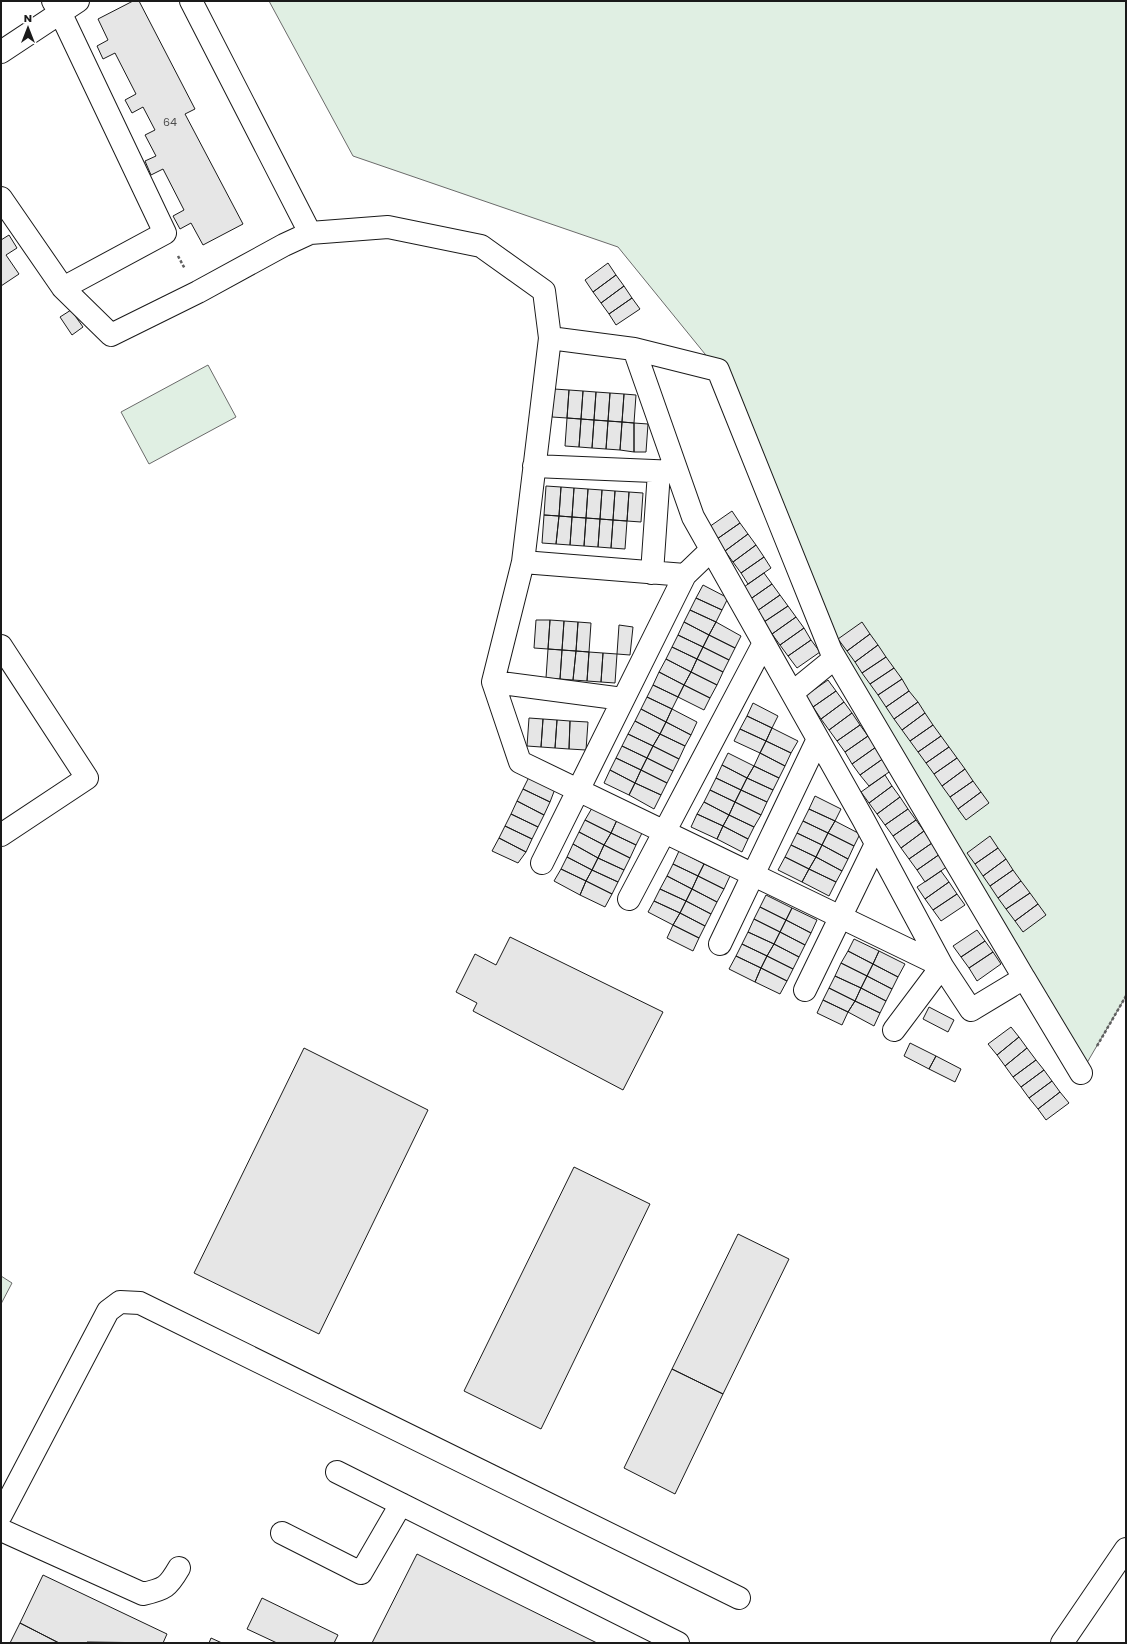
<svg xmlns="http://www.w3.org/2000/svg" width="1127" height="1644" viewBox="0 0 1127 1644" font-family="Poppins,sans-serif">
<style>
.green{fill:#e0efe3;stroke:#6a6a6a}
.building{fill:#e6e6e6;stroke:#1a1a1a}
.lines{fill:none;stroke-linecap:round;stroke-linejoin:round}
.minor-casing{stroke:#1a1a1a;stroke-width:24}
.path{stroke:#5f5f5f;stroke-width:2.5;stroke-dasharray:3 2;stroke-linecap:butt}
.minor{stroke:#fff;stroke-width:22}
.labels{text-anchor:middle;stroke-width:3;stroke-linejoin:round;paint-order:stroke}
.number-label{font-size:11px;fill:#4d4d4d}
</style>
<rect width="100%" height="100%" fill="#fff"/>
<path class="green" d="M 269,1 L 1126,1 L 1126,996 L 1081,1073 L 835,658 L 718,370 L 618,247 L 353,156 Z
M 208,365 L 236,417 L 149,464 L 121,412 Z
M 1,1276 L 12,1283 L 1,1304 Z"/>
<path class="building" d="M 133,1 L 139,1 L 195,109 L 185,114 L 243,224 L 203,245 L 191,223 L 180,229 L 173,216 L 184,210 L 163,169 L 151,175 L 145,161 L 156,156 L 145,135 L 155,130 L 143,107 L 132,113 L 125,100 L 136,94 L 115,53 L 103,59 L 97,46 L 108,40 L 98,19 Z
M 9,235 L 17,248 L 6,255 L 19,274 L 1,286 L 1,240 Z
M 608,263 L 616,275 L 593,292 L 585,280 Z
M 616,275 L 624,286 L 601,303 L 593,292 Z
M 624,286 L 632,298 L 609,314 L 601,303 Z
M 632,298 L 640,309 L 616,325 L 609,314 Z
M 71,310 L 83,327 L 72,335 L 60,317 Z
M 554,389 L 569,390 L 567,418 L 552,417 Z
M 569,390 L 583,391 L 581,419 L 567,418 Z
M 583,391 L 596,392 L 594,420 L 581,419 Z
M 596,392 L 610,393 L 608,421 L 594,420 Z
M 610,393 L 624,394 L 622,422 L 608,421 Z
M 624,394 L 636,395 L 634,423 L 622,422 Z
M 567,418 L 581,419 L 579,447 L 565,446 Z
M 581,419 L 594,420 L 592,448 L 579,447 Z
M 594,420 L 608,421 L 606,449 L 592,448 Z
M 608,421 L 622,422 L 620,450 L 606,449 Z
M 622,422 L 634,423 L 634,452 L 620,450 Z
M 634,423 L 648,424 L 646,452 L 634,452 Z
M 546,486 L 561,487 L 559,516 L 544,515 Z
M 561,487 L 574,488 L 572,517 L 559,516 Z
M 574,488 L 588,489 L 586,518 L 572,517 Z
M 588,489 L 602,490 L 600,519 L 586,518 Z
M 602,490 L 615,491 L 613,520 L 600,519 Z
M 615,491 L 629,492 L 627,521 L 613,520 Z
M 629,492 L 643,493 L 641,522 L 627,521 Z
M 732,511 L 740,523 L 717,539 L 709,527 Z
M 544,515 L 559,516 L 556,544 L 542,543 Z
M 559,516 L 572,517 L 570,545 L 556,544 Z
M 572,517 L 586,518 L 584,546 L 570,545 Z
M 586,518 L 600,519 L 598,547 L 584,546 Z
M 600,519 L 613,520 L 611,548 L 598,547 Z
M 613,520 L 627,521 L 625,549 L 611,548 Z
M 740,523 L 748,534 L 725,551 L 717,539 Z
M 748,534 L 756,545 L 733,562 L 725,551 Z
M 756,545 L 764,557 L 741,573 L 733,562 Z
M 764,557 L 771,568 L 748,584 L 741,573 Z
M 764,573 L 772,584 L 749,600 L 741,589 Z
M 772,584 L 780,595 L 757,611 L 749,600 Z
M 703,585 L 728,598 L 722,610 L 696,598 Z
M 780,595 L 788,606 L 764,622 L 757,611 Z
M 696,598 L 722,610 L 716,622 L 690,610 Z
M 788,606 L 796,617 L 772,634 L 764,622 Z
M 690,610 L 716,622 L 709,635 L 684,622 Z
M 796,617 L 804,628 L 780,645 L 772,634 Z
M 536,620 L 550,620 L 548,649 L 534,648 Z
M 550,620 L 564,621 L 562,650 L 548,649 Z
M 564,621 L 578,622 L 576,651 L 562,650 Z
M 578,622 L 591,623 L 589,652 L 576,651 Z
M 684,622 L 709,635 L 703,647 L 678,635 Z
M 716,622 L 741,636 L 735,648 L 709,635 Z
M 862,622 L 870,634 L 847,651 L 838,639 Z
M 619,625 L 633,627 L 630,655 L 617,654 Z
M 804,628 L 811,640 L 788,656 L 780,645 Z
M 870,634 L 878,645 L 855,662 L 847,651 Z
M 678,635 L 703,647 L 697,659 L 672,647 Z
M 709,635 L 735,648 L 729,660 L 703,647 Z
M 811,640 L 820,652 L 797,668 L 788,656 Z
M 878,645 L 886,657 L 862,673 L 855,662 Z
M 672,647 L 697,659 L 691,672 L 666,659 Z
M 703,647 L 729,660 L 723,672 L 697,659 Z
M 548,649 L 562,650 L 560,679 L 546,678 Z
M 562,650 L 576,651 L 573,680 L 560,679 Z
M 576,651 L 589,652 L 587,681 L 573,680 Z
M 589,652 L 603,653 L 601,682 L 587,681 Z
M 603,653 L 617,654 L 615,683 L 601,682 Z
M 886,657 L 894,668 L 870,684 L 862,673 Z
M 666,659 L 691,672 L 684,685 L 659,672 Z
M 697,659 L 723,672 L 717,685 L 691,672 Z
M 894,668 L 902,679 L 878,695 L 870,684 Z
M 659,672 L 684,685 L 678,697 L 653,685 Z
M 691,672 L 717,685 L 710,698 L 684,685 Z
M 902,679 L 909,691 L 886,707 L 878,695 Z
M 828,680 L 836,691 L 813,707 L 805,696 Z
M 653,685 L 678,697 L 672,709 L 647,697 Z
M 684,685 L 710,698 L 704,710 L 678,697 Z
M 836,691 L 844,702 L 821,719 L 813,707 Z
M 909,691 L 918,702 L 894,719 L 886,707 Z
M 647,697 L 672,709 L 666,722 L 641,709 Z
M 844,702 L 852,713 L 829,730 L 821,719 Z
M 918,702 L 925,713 L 902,730 L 894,719 Z
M 753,703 L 778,716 L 772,728 L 747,716 Z
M 641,709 L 666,722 L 660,734 L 635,721 Z
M 672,709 L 697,722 L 691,735 L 666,722 Z
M 852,713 L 860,725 L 837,741 L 829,730 Z
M 925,713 L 933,725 L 910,741 L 902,730 Z
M 747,716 L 772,728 L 766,741 L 740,729 Z
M 529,718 L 543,719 L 541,747 L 527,746 Z
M 543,719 L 557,720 L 555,748 L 541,747 Z
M 557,720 L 570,721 L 569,749 L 555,748 Z
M 570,721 L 588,722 L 586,750 L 569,749 Z
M 635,721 L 660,734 L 653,746 L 628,734 Z
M 666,722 L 691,735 L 685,746 L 660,734 Z
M 860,725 L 868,736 L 845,752 L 837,741 Z
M 933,725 L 941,736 L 918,752 L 910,741 Z
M 772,728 L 798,741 L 791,753 L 766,741 Z
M 740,729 L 766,741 L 760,753 L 734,741 Z
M 628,734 L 653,746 L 647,758 L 622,746 Z
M 660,734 L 685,746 L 679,759 L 653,746 Z
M 868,736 L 876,747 L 852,764 L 845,752 Z
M 941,736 L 949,747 L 926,763 L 918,752 Z
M 766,741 L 791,753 L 785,766 L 760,753 Z
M 622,746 L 647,758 L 641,770 L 616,758 Z
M 653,746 L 679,759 L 673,771 L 647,758 Z
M 876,747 L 884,758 L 860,775 L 852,764 Z
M 949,747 L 957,758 L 934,774 L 926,763 Z
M 728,753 L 754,766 L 747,778 L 722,765 Z
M 760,753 L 785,766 L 779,778 L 754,766 Z
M 616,758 L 641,770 L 635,783 L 610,770 Z
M 647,758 L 673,771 L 667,783 L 641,770 Z
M 884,758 L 892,770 L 869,786 L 860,775 Z
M 957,758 L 965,769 L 942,786 L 934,774 Z
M 722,765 L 747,778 L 741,790 L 716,778 Z
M 754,766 L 779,778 L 773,790 L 747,778 Z
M 965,769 L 973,781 L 950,797 L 942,786 Z
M 610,770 L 635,783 L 629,795 L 604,783 Z
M 641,770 L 667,783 L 661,795 L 635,783 Z
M 885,775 L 892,786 L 869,803 L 861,792 Z
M 529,777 L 555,789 L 550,802 L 523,789 Z
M 716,778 L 741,790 L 735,802 L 710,790 Z
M 747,778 L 773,790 L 767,802 L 741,790 Z
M 973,781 L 981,792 L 958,809 L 950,797 Z
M 635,783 L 661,795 L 654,809 L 629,795 Z
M 892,786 L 900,797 L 877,814 L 869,803 Z
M 523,789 L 550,802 L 544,815 L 517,801 Z
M 710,790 L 735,802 L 729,815 L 704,802 Z
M 741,790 L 767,802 L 761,815 L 735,802 Z
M 981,792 L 989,803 L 966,820 L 958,809 Z
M 815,796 L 841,809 L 835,821 L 809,809 Z
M 900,797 L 908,809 L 885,825 L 877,814 Z
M 517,801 L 544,815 L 538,827 L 511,814 Z
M 704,802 L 729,815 L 723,826 L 697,814 Z
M 735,802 L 761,815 L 754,827 L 729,815 Z
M 592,808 L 617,820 L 611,833 L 585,820 Z
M 809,809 L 835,821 L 828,833 L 803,821 Z
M 908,809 L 916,820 L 893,836 L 885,825 Z
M 511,814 L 538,827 L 532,839 L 505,826 Z
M 697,814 L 723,826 L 717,839 L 691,827 Z
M 729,815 L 754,827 L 748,839 L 723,826 Z
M 585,820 L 611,833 L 604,845 L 579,832 Z
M 617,820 L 642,833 L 636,845 L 611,833 Z
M 916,820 L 924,831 L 901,848 L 893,836 Z
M 803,821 L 828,833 L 822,845 L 797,833 Z
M 835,821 L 860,834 L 854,846 L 828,833 Z
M 505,826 L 532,839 L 526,852 L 499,838 Z
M 723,826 L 748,839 L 742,852 L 717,839 Z
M 924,831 L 932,843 L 909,859 L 901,848 Z
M 579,832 L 604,845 L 598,858 L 573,844 Z
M 611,833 L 636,845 L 630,858 L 604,845 Z
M 797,833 L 822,845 L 816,857 L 791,845 Z
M 828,833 L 854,846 L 848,859 L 822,845 Z
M 990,836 L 998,848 L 975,864 L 967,853 Z
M 499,838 L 526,852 L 518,863 L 492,851 Z
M 932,843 L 940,854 L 917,870 L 909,859 Z
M 573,844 L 598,858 L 592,870 L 567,857 Z
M 604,845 L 630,858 L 624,870 L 598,858 Z
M 791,845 L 816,857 L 809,869 L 785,857 Z
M 822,845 L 848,859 L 842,871 L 816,857 Z
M 998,848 L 1006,859 L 983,876 L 975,864 Z
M 679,851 L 704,864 L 698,876 L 673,864 Z
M 940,854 L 948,866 L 925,882 L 917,870 Z
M 567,857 L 592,870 L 586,881 L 561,869 Z
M 785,857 L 809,869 L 802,882 L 778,870 Z
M 816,857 L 842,871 L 836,882 L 809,869 Z
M 598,858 L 624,870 L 618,882 L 592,870 Z
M 1006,859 L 1013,870 L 990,886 L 983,876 Z
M 673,864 L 698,876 L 692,889 L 667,876 Z
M 704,864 L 730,876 L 724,889 L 698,876 Z
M 561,869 L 586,881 L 580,895 L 554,881 Z
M 809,869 L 836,882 L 829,896 L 802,882 Z
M 592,870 L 618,882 L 612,894 L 586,881 Z
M 1013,870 L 1021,881 L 998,898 L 990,886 Z
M 941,871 L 949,882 L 925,899 L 917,887 Z
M 667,876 L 692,889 L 686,901 L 660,889 Z
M 698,876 L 724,889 L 717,902 L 692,889 Z
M 586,881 L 612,894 L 605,907 L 580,895 Z
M 1021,881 L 1030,893 L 1006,909 L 998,898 Z
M 949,882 L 957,894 L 933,910 L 925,899 Z
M 660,889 L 686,901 L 680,913 L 654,901 Z
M 692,889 L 717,902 L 711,914 L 686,901 Z
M 1030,893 L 1038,904 L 1015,921 L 1006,909 Z
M 957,894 L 965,905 L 941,921 L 933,910 Z
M 766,895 L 792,908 L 786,920 L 760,907 Z
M 654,901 L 680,913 L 673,925 L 648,912 Z
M 686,901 L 711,914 L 705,926 L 680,913 Z
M 1038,904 L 1046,915 L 1023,932 L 1015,921 Z
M 760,907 L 786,920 L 780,932 L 754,919 Z
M 792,908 L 817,920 L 811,933 L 786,920 Z
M 680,913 L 705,926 L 699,938 L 673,925 Z
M 754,919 L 780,932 L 774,944 L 748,932 Z
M 786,920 L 811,933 L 805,945 L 780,932 Z
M 673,925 L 699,938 L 693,951 L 667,938 Z
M 977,930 L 985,941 L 961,957 L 953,946 Z
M 748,932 L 774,944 L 767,956 L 742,944 Z
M 780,932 L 805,945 L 799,957 L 774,944 Z
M 510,937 L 663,1012 L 623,1090 L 473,1011 L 477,1003 L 456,992 L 475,954 L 496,965 Z
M 854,939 L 879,951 L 873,964 L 848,951 Z
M 985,941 L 993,952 L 969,968 L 961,957 Z
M 742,944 L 767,956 L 761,968 L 736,956 Z
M 774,944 L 799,957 L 793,969 L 767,956 Z
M 848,951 L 873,964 L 867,976 L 841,963 Z
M 879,951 L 905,964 L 898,977 L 873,964 Z
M 993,952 L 1001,964 L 977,981 L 969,968 Z
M 736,956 L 761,968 L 755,982 L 729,969 Z
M 767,956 L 793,969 L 787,981 L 761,968 Z
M 841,963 L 867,976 L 861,988 L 835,976 Z
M 873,964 L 898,977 L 892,989 L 867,976 Z
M 761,968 L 787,981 L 780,994 L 755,982 Z
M 835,976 L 861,988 L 855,1001 L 829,988 Z
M 867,976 L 892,989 L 886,1001 L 861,988 Z
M 829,988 L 855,1001 L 848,1012 L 823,1000 Z
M 861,988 L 886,1001 L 880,1013 L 855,1001 Z
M 823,1000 L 848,1012 L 842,1025 L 817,1013 Z
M 855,1001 L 880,1013 L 874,1026 L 848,1012 Z
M 929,1007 L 954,1020 L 948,1032 L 923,1019 Z
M 1011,1027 L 1019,1037 L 997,1055 L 988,1044 Z
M 1019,1037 L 1027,1048 L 1005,1066 L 997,1055 Z
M 910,1043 L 936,1056 L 929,1069 L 904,1056 Z
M 304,1048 L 428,1110 L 319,1334 L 194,1273 Z
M 1027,1048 L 1036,1060 L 1013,1077 L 1005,1066 Z
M 936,1056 L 961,1069 L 955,1082 L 929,1069 Z
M 1036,1060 L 1044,1070 L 1021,1087 L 1013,1077 Z
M 1044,1070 L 1052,1081 L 1029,1098 L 1021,1087 Z
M 1052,1081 L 1060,1092 L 1038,1109 L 1029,1098 Z
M 1060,1092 L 1069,1103 L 1046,1120 L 1038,1109 Z
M 574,1167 L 650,1204 L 541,1429 L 464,1391 Z
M 738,1234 L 789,1259 L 723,1394 L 672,1369 Z
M 672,1369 L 723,1394 L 675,1494 L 624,1468 Z
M 417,1554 L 597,1643 L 372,1643 Z
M 43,1575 L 167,1634 L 163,1643 L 87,1642 L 87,1643 L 59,1643 L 20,1623 Z
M 262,1598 L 338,1635 L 334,1643 L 277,1643 L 247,1629 Z
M 20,1623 L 59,1643 L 10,1643 Z
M 211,1638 L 222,1643 L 209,1643 Z"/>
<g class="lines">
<defs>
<path id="minor" d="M 191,1 L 310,233
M 1,52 L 78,1
M 1,198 L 63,288 L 165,233 L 60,12 L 53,1
M 63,288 L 111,335 L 198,292 L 284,245 L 310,233 L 388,227 L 481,246 L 544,291 L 550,338 L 523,562 L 493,682 L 520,762 L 942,966 L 971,1010 L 1024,978 L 1081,1073
M 550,338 L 634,349 L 693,517 L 863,819 L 942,966 L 894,1030
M 634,349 L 718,370 L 831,651 L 1024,978
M 534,466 L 677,472
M 523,562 L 685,575 L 542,863
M 652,573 L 659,472
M 685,575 L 711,550
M 1,646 L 87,778 L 1,835
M 493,682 L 623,699
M 792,693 L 835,658
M 629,899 L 764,643
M 720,944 L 818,739
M 805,990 L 876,844
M 337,1472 L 678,1643
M 1,1515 L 108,1311 L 120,1302 L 140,1303 L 739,1598
M 1,1530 L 143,1594 C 165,1589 168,1587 179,1568
M 282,1533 L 361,1573 L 401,1504
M 1062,1643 L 1126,1549"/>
</defs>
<use href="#minor" class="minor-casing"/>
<path class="path" d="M 178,256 L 185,269
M 1097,1046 L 1126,996"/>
<use href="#minor" class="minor"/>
</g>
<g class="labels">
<g class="number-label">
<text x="170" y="126">64</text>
</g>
</g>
<rect width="1127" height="1644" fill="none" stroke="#1a1a1a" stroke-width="4"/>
<g transform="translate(28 28)" stroke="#ffffff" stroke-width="3" paint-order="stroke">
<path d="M0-3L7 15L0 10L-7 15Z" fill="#1a1a1a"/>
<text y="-6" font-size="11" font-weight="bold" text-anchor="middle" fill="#1a1a1a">N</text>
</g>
</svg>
